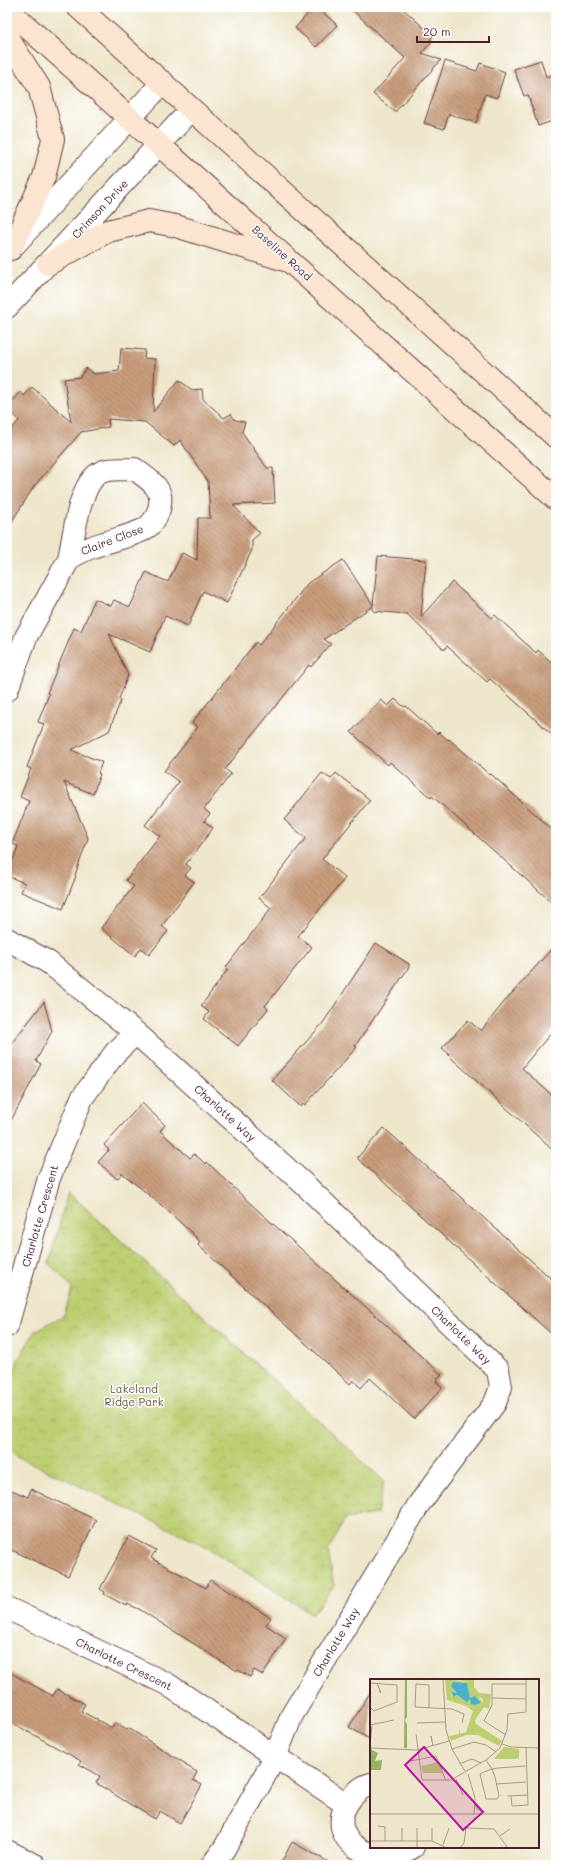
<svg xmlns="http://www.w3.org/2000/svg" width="563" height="1872" viewBox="0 0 563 1872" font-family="Mali,sans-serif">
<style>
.park{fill:url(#park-crowns);stroke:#83764e}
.building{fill:url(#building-back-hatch)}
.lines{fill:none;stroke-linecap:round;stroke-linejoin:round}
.minor-casing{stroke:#633d43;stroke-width:24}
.tertiary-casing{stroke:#633d43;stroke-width:24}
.secondary-casing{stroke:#633d43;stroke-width:24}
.minor{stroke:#fff;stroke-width:22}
.tertiary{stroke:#fff;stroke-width:22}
.secondary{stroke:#fce5d0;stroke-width:22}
.labels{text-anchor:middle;stroke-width:3;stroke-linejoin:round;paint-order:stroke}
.street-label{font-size:11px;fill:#4a1f2b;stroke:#fff}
.park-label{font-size:11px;fill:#6c5440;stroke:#fff}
.inset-road{fill:none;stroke:#ac968a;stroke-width:1}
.view{fill:#b5179e;fill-opacity:0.15;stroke:#b5179e;stroke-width:2}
.inset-edge{fill:none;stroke:#4a1f2b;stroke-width:2}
</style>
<defs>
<pattern id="park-crowns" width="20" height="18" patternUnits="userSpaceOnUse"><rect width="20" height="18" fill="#bcce71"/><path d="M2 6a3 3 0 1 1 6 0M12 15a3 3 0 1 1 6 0" fill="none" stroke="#a3b062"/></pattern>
<pattern id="building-back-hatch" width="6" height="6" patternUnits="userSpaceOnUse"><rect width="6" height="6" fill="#c79c7b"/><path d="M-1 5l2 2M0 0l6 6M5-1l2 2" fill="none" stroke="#a47f65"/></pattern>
</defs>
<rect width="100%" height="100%" fill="#fff"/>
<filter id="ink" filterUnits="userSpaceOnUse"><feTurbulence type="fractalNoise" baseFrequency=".025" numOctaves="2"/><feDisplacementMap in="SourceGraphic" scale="8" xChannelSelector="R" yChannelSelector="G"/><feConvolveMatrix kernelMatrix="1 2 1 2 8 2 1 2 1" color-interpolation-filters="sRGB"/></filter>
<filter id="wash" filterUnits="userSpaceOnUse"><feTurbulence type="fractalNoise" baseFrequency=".012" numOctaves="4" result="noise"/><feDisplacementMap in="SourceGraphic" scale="16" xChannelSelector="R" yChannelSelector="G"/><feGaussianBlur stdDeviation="0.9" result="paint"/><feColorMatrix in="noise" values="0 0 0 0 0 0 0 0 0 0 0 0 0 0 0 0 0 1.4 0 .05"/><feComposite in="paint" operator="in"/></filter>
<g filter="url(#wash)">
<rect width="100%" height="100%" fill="#eee6ca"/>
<path class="park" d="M 68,1192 L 384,1481 L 377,1514 L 345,1519 L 328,1551 L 334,1586 L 312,1614 L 205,1546 L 17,1456 L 7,1446 L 7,1396 L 18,1360 L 35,1331 L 64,1315 L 72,1288 L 49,1263 Z"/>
<g id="blocks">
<path class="building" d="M 314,7 L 317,7 L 337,25 L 316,47 L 295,28 Z
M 349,7 L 401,7 L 433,36 L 430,40 L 432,41 L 422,53 L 441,60 L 395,112 L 373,94 L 405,58 Z
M 541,60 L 546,77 L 556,73 L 556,120 L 538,126 L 528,95 L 524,96 L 514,69 Z
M 445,61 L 477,71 L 480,63 L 505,72 L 497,98 L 485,94 L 476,123 L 449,114 L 444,129 L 424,123 Z
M 121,348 L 145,350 L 144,358 L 155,359 L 153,412 L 179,380 L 192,390 L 202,389 L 203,399 L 224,418 L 231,414 L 235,420 L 245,422 L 242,432 L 267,468 L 273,468 L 275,503 L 233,505 L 260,533 L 252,540 L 252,550 L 227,603 L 203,591 L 188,626 L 165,616 L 150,652 L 109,634 L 128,675 L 119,699 L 121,700 L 109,731 L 71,750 L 102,762 L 98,773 L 100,774 L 93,794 L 64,782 L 88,838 L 75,875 L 76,876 L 63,909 L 21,892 L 25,883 L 7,876 L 18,846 L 12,844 L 29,801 L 20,797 L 31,769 L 27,767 L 44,724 L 38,722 L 49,694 L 47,693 L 74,628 L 81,631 L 95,599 L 111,606 L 114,600 L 130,607 L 146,572 L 168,582 L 182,553 L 197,560 L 198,518 L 210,518 L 208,482 L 180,440 L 174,446 L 145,422 L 108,419 L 109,427 L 81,432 L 35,485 L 7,529 L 7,435 L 19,420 L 7,407 L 21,392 L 24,396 L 32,387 L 71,422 L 64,379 L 80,377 L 86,368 L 94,374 L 119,371 Z
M 378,556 L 426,560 L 421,617 L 452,582 L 492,618 L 495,615 L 536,653 L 538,650 L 556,666 L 556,738 L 490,679 L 487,682 L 447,646 L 444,650 L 407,614 L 373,611 L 373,606 L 324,639 L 331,644 L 311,667 L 309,665 L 225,769 L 231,774 L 204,809 L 210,814 L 204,821 L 213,828 L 186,864 L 191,868 L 185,875 L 194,882 L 162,926 L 168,931 L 149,955 L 141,948 L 135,956 L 101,928 L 134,886 L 126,880 L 160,836 L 145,825 L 179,782 L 164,771 L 198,727 L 192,723 L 256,642 L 259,645 L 308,583 L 343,560 L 373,605 Z
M 395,699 L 404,707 L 406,706 L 437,734 L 439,732 L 448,740 L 449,739 L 490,775 L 491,774 L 556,833 L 556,906 L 432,796 L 431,798 L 390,762 L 388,765 L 351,732 L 381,700 L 388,706 Z
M 322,773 L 331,779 L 336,773 L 370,800 L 322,859 L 345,878 L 298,936 L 312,947 L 265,1006 L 268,1009 L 238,1046 L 204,1019 L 209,1012 L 201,1006 L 228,969 L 226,967 L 271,908 L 259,898 L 306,838 L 284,820 Z
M 376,943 L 409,964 L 409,967 L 355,1046 L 357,1047 L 305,1105 L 303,1104 L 301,1107 L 272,1080 L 323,1023 Z
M 556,944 L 556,1027 L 522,1068 L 556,1099 L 556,1153 L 448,1055 L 449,1054 L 442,1048 L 468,1020 L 481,1031 L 505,1001 Z
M 44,1002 L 52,1031 L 36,1061 L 41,1064 L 7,1128 L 7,1049 Z
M 142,1103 L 165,1125 L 160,1131 L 190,1158 L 194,1154 L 206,1164 L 207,1162 L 253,1206 L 442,1375 L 436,1381 L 442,1388 L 414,1419 L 370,1378 L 361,1388 L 353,1380 L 350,1384 L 198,1245 L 200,1242 L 193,1234 L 160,1204 L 122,1173 L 117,1179 L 98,1162 L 109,1150 L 104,1145 Z
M 384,1128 L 556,1283 L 556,1338 L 358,1159 L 358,1157 Z
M 7,1488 L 28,1497 L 31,1489 L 96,1520 L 68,1576 L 7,1548 Z
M 129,1536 L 156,1550 L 151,1558 L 206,1588 L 210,1580 L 271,1618 L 266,1625 L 286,1638 L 263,1675 L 254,1670 L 250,1677 L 238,1670 L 237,1671 L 139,1609 L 127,1604 L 126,1606 L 104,1594 L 105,1592 L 100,1589 Z
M 7,1671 L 53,1696 L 57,1689 L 85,1704 L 81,1711 L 112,1728 L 115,1723 L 127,1730 L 128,1728 L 186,1764 L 185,1765 L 197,1772 L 193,1780 L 202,1785 L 180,1823 L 160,1811 L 155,1819 L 128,1803 L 96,1783 L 100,1776 L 79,1764 L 81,1761 L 7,1720 Z
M 371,1691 L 371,1740 L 349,1727 Z
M 292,1842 L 334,1865 L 280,1865 Z"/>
</g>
</g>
<g filter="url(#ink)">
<use href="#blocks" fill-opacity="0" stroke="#633d43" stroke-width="1"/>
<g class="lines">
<defs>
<path id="minor" d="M 135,469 C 142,475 151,480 156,487 C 166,500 157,523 143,530 C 119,541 91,543 69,559 C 74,537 79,478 104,471 C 113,468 126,470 135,469 Z
M 7,690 L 26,637 L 69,559
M 7,939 L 48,962 L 136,1033 L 305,1185 L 498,1370 L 501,1387 L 495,1403 L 419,1504 L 292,1715 L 275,1757 L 224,1849 L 212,1865
M 7,1326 L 49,1178 L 82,1098 L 115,1053 L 136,1033
M 7,1608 L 167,1684 L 346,1804
M 371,1784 C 363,1786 356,1792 351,1798 C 318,1840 379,1872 413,1847"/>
<path id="tertiary" d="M 15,244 L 163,82
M 7,307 L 191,110
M 7,1851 L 35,1865"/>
<path id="secondary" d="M 78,7 L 556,437
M 7,9 L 556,499
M 7,37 L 39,87 L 53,139 L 44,177 L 11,249
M 48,264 L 108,231 L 149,221 L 176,226 L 285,260"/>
</defs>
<use href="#minor" class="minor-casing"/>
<use href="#tertiary" class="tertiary-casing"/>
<use href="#secondary" class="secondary-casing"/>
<use href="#minor" class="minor"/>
<use href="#tertiary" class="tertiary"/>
<use href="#secondary" class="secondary"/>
</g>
</g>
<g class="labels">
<g class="street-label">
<text transform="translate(100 209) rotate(-47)" y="4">Crimson Drive</text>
<text transform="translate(282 253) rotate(42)" y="4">Baseline Road</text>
<text transform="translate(112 540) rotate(-21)" y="4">Claire Close</text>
<text transform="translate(225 1113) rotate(42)" y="4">Charlotte Way</text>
<text transform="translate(40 1216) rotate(-74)" y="4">Charlotte Crescent</text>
<text transform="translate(461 1335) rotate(44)" y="4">Charlotte Way</text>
<text transform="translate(336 1642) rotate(-59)" y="4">Charlotte Way</text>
<text transform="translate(124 1664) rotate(26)" y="4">Charlotte Crescent</text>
</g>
<g class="park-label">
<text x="134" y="1393">Lakeland<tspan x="134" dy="13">Ridge Park</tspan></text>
</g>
</g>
<g transform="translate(370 1679)">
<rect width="169" height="169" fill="#eee6ca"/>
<path d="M 35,0 L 37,0 L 37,38 L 35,41 L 37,46 L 37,69 L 34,69 ZM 0,70 L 8,74 L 5,82 L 12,81 L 11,91 L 0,91 Z" fill="#95b163"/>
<path d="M 82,1 L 98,3 L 113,24 L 105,29 L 82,21 L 80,4 ZM 84,3 L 96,4 L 100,19 L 107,19 L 111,24 L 105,26 L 100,20 L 87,16 L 83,18 L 81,17 L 87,14 L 82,8 Z" fill="#bcce71" fill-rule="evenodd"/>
<path d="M 75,0 L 104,0 L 104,8 L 109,14 L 121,15 L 119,30 L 114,28 L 105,41 L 106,45 L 132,62 L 129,67 L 108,56 L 96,56 L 81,62 L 79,57 L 89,55 L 90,48 L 90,55 L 96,53 L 103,32 L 96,27 L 77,21 ZM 89,1 L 98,3 L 102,13 L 113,20 L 113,24 L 104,29 L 82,21 L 80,3 ZM 134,68 L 149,70 L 149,80 L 124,80 ZM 68,83 L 73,94 L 53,94 L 51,87 Z" fill="#bcce71" fill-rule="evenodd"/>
<path d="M 83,3 L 97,4 L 100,19 L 105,17 L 111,24 L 105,26 L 101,25 L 100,20 L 97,23 L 87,16 L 83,18 L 82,13 L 87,14 L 81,7 Z" fill="#4bafca"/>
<path class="inset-road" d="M 73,0 L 76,51 L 82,70 L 95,92M 0,4 L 27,6 L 27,23 L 4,32 L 0,28M 7,4 L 11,14 L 9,12M 122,19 L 156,20M 59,29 L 59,6 L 46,5 L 45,28 L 82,30 L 94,35 L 92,44M 47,44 L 75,43M 0,46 L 24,41M 46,55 L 52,101 L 81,101 L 93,94M 136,56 L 114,42 L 122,26 L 122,5 L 156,5M 62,62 L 61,57 L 63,67M 132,65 L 141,68 L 169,69M 0,66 L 2,47M 0,69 L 47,71 L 79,62M 82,70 L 104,63 L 116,66 L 126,73M 44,81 L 41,82 L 66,77 L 76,102M 116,81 L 122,90 L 125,98 L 129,117 L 127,120 L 116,120 L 110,95 L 114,93 L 122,90 L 128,89 L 156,87M 89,85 L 102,80 L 111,84M 93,94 L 116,81 L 130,69 L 137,51 L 138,35 L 156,33 L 156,0M 98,95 L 105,119 L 104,136M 86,100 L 93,116M 127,105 L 156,103M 137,117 L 158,116M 141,117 L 142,127 L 158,126 L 156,68M 105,125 L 107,130 L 115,133M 0,135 L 169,135M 8,147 L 15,148 L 15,162M 32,149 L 32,162M 47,149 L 47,169M 130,157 L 140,150M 0,162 L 62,162 L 77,169M 62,162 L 62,149M 73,166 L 79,149M 90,169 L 94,164 L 96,149 L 124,150 L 138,169"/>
<path class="view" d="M 54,68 L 113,133 L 93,151 L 35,86 Z"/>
<rect width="169" height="169" class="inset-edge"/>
</g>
<rect width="563" height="1872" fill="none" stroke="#fff" stroke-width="24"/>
<path d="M417 36v6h72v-6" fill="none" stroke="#4a1f2b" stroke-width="2"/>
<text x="423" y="36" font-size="12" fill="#4a1f2b" stroke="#ffffff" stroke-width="3" paint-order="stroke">20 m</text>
</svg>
